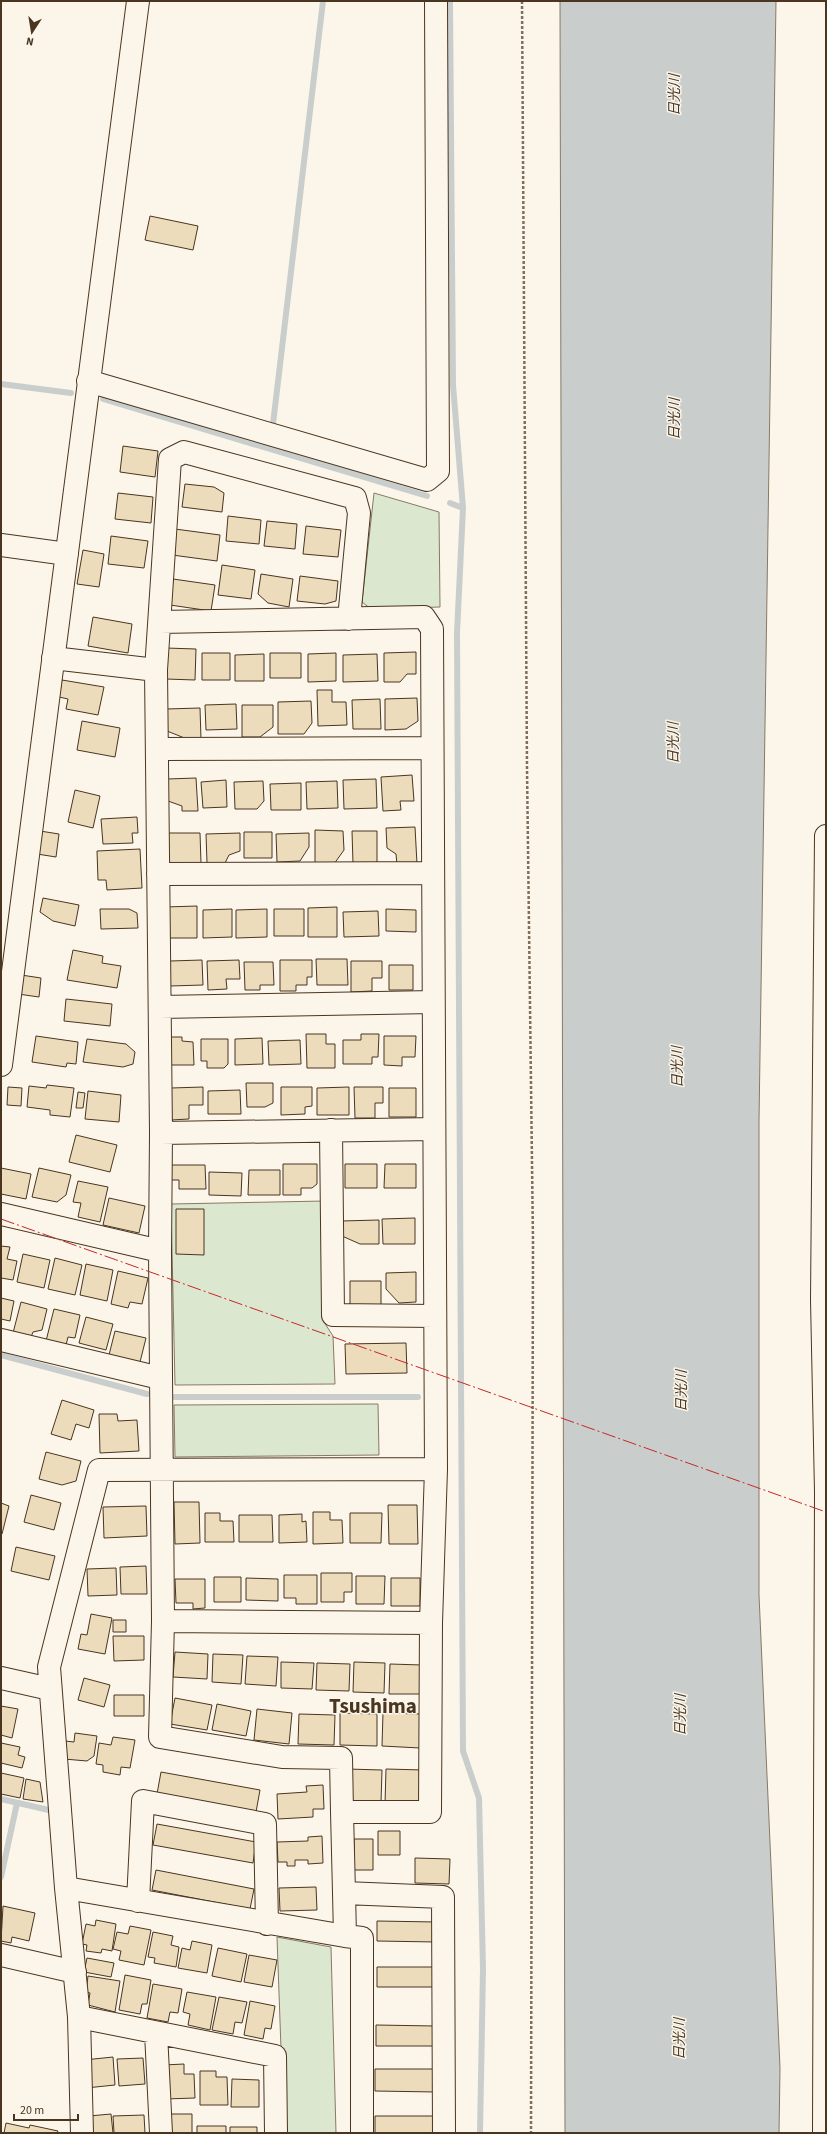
<svg xmlns="http://www.w3.org/2000/svg" width="827" height="2134" viewBox="0 0 827 2134" font-family="'Source Sans 3','Noto Sans JP',sans-serif">
<style>
.green{fill:#dce7d0;stroke:#887966}
.water{fill:#c9cecd;stroke:#887966}
.lines{fill:none;stroke-linecap:round;stroke-linejoin:round}
.stream{stroke:#c9cecd;stroke-width:6}
.building{fill:#ecdcbc;stroke:#4a3520}
.minor-casing{stroke:#4a3520;stroke-width:24}
.major-casing{stroke:#4a3520;stroke-width:24}
.path{stroke:#7f6f5c;stroke-width:2.5;stroke-dasharray:3 2;stroke-linecap:butt}
.minor{stroke:#fbf6e9;stroke-width:22}
.major{stroke:#fbf6e9;stroke-width:22}
.power{stroke:#c62828;stroke-width:1;stroke-dasharray:14 3 2 3;stroke-linecap:butt}
.labels{text-anchor:middle;stroke-width:3;stroke-linejoin:round;paint-order:stroke}
.water-label{font-size:14px;font-style:italic;fill:#4a3520;stroke:#fbf6e9}
.town-label{font-size:21px;font-weight:bold;fill:#4a3520;stroke:#fbf6e9}
</style>
<rect width="100%" height="100%" fill="#fbf6e9"/>
<path class="green" d="M 374,493 L 439,512 L 440,607 L 371,609 L 362,602 Z
M 325,1201 L 324,1322 L 333,1336 L 335,1384 L 175,1385 L 171,1204 Z
M 378,1404 L 379,1455 L 175,1457 L 174,1405 Z
M 277,1937 L 331,1947 L 336,2133 L 284,2133 Z"/>
<path class="water" d="M 560,1 L 776,1 L 759,1121 L 759,1595 L 780,2068 L 779,2133 L 565,2133 Z"/>
<g class="lines">
<path class="stream" d="M 450,1 L 453,385 L 463,508 L 457,633 L 463,1751 L 479,1798 L 483,1969 L 480,2133
M 1,384 L 71,393
M 103,399 L 427,496
M 273,424 L 323,1
M 450,503 L 463,508
M 1,1355 L 147,1394
M 174,1397 L 418,1397
M 1,1799 L 53,1811 L 53,1808
M 1,1877 L 17,1803"/>
</g>
<path class="building" d="M 150,216 L 198,226 L 193,250 L 145,240 Z
M 123,446 L 158,451 L 155,477 L 120,472 Z
M 185,484 L 214,487 L 224,493 L 222,512 L 182,507 Z
M 118,493 L 153,497 L 151,523 L 115,519 Z
M 228,516 L 261,520 L 259,544 L 226,541 Z
M 267,521 L 297,524 L 295,549 L 264,546 Z
M 306,526 L 341,530 L 338,557 L 303,554 Z
M 175,529 L 220,535 L 217,561 L 172,555 Z
M 111,536 L 148,541 L 144,568 L 108,564 Z
M 83,550 L 104,554 L 99,587 L 77,584 Z
M 222,565 L 255,570 L 251,599 L 218,595 Z
M 261,574 L 293,579 L 289,607 L 268,603 L 258,594 Z
M 300,576 L 338,581 L 336,601 L 325,604 L 297,601 Z
M 173,579 L 215,585 L 211,611 L 170,605 Z
M 93,617 L 132,624 L 128,653 L 88,646 Z
M 166,648 L 196,649 L 195,680 L 166,679 Z
M 416,652 L 416,674 L 407,674 L 400,682 L 384,682 L 384,653 Z
M 202,653 L 230,653 L 230,680 L 202,680 Z
M 270,653 L 301,653 L 301,678 L 270,678 Z
M 336,653 L 336,681 L 308,682 L 308,654 Z
M 264,654 L 264,681 L 235,681 L 235,655 Z
M 377,654 L 378,681 L 343,682 L 343,655 Z
M 62,680 L 104,687 L 98,715 L 66,709 L 68,699 L 59,697 Z
M 317,690 L 332,690 L 332,702 L 346,702 L 347,725 L 318,726 Z
M 417,698 L 418,721 L 406,729 L 385,730 L 385,699 Z
M 380,699 L 381,729 L 353,729 L 352,700 Z
M 311,701 L 312,723 L 304,734 L 278,734 L 278,702 Z
M 236,704 L 237,729 L 206,730 L 205,705 Z
M 242,705 L 273,705 L 273,727 L 260,737 L 242,737 Z
M 200,708 L 201,739 L 187,739 L 167,731 L 166,709 Z
M 82,721 L 120,728 L 115,757 L 77,750 Z
M 412,775 L 414,801 L 400,801 L 401,810 L 383,811 L 381,777 Z
M 196,778 L 198,811 L 182,811 L 182,806 L 168,801 L 167,779 Z
M 376,779 L 377,808 L 344,809 L 343,780 Z
M 226,780 L 227,807 L 203,808 L 201,782 Z
M 263,781 L 264,801 L 257,809 L 235,809 L 234,782 Z
M 337,781 L 338,808 L 307,809 L 306,782 Z
M 301,783 L 301,810 L 271,810 L 270,784 Z
M 75,790 L 100,796 L 93,828 L 68,822 Z
M 137,817 L 138,833 L 132,833 L 133,843 L 103,844 L 101,819 Z
M 415,827 L 417,864 L 397,865 L 396,854 L 387,848 L 386,828 Z
M 315,830 L 343,831 L 344,850 L 334,864 L 315,864 Z
M 40,831 L 59,834 L 56,857 L 37,854 Z
M 352,831 L 377,831 L 377,863 L 353,864 Z
M 244,832 L 272,832 L 272,858 L 244,858 Z
M 168,833 L 200,833 L 201,863 L 168,863 Z
M 240,833 L 240,851 L 229,855 L 225,863 L 207,863 L 206,834 Z
M 309,833 L 309,847 L 300,861 L 277,862 L 276,834 Z
M 140,849 L 142,888 L 107,890 L 106,880 L 98,880 L 97,851 Z
M 43,898 L 79,905 L 75,926 L 53,921 L 40,912 Z
M 197,906 L 197,938 L 166,938 L 165,907 Z
M 337,907 L 337,937 L 308,937 L 308,908 Z
M 100,909 L 129,909 L 137,913 L 138,928 L 101,929 Z
M 232,909 L 232,937 L 203,938 L 203,910 Z
M 267,909 L 267,937 L 236,938 L 236,910 Z
M 274,909 L 304,909 L 304,936 L 274,936 Z
M 386,909 L 416,910 L 416,932 L 386,931 Z
M 378,911 L 379,936 L 344,937 L 343,912 Z
M 73,950 L 103,956 L 102,963 L 121,966 L 117,988 L 67,980 Z
M 316,959 L 347,959 L 348,985 L 317,985 Z
M 202,960 L 203,985 L 170,986 L 170,961 Z
M 239,960 L 240,979 L 226,979 L 227,989 L 208,990 L 207,961 Z
M 280,960 L 312,960 L 312,977 L 307,977 L 307,985 L 296,985 L 296,991 L 280,991 Z
M 351,961 L 382,961 L 382,978 L 372,978 L 372,991 L 351,992 Z
M 244,962 L 273,962 L 274,985 L 260,985 L 260,990 L 245,990 Z
M 389,965 L 413,965 L 413,990 L 389,990 Z
M 21,975 L 41,978 L 39,997 L 18,994 Z
M 66,999 L 112,1004 L 110,1026 L 64,1021 Z
M 306,1034 L 326,1034 L 326,1044 L 335,1044 L 335,1068 L 307,1068 Z
M 361,1034 L 379,1034 L 378,1057 L 372,1057 L 372,1064 L 343,1064 L 343,1040 L 361,1040 Z
M 36,1036 L 78,1042 L 76,1064 L 67,1063 L 66,1067 L 32,1062 Z
M 384,1036 L 416,1036 L 415,1057 L 402,1057 L 402,1066 L 384,1065 Z
M 165,1037 L 182,1037 L 182,1041 L 193,1042 L 194,1065 L 166,1065 Z
M 262,1038 L 263,1064 L 235,1065 L 235,1039 Z
M 87,1039 L 126,1044 L 135,1052 L 133,1064 L 123,1067 L 83,1062 Z
M 201,1039 L 228,1039 L 228,1064 L 224,1068 L 207,1068 L 207,1061 L 201,1061 Z
M 300,1040 L 301,1064 L 269,1065 L 268,1041 Z
M 246,1083 L 273,1083 L 273,1103 L 265,1107 L 247,1107 Z
M 47,1085 L 74,1088 L 70,1117 L 50,1115 L 50,1110 L 27,1107 L 29,1086 L 46,1088 Z
M 8,1087 L 22,1088 L 21,1106 L 7,1105 Z
M 203,1087 L 203,1105 L 189,1105 L 189,1119 L 171,1120 L 171,1088 Z
M 281,1087 L 312,1087 L 312,1106 L 305,1107 L 305,1114 L 281,1115 Z
M 349,1087 L 349,1115 L 317,1115 L 317,1088 Z
M 354,1087 L 383,1087 L 383,1103 L 375,1103 L 375,1118 L 355,1118 Z
M 389,1088 L 416,1088 L 416,1117 L 389,1117 Z
M 240,1090 L 241,1114 L 208,1114 L 208,1091 Z
M 88,1091 L 121,1095 L 119,1122 L 85,1119 Z
M 78,1092 L 85,1093 L 83,1108 L 76,1108 Z
M 76,1135 L 117,1145 L 110,1172 L 69,1162 Z
M 283,1164 L 317,1164 L 317,1184 L 312,1188 L 301,1188 L 301,1195 L 283,1195 Z
M 345,1164 L 377,1164 L 377,1188 L 345,1188 Z
M 385,1164 L 416,1164 L 416,1188 L 384,1188 Z
M 169,1165 L 205,1165 L 206,1189 L 179,1189 L 179,1180 L 169,1180 Z
M 1,1168 L 31,1174 L 26,1199 L 1,1194 Z
M 39,1168 L 71,1175 L 66,1195 L 57,1202 L 32,1197 Z
M 249,1170 L 280,1170 L 280,1195 L 248,1195 Z
M 209,1172 L 242,1173 L 241,1196 L 209,1195 Z
M 78,1181 L 108,1187 L 100,1222 L 78,1217 L 81,1203 L 73,1202 Z
M 109,1198 L 145,1206 L 139,1233 L 103,1225 Z
M 176,1209 L 204,1209 L 204,1255 L 176,1254 Z
M 415,1218 L 415,1244 L 383,1244 L 382,1219 Z
M 379,1220 L 379,1244 L 360,1244 L 342,1236 L 341,1221 Z
M 1,1246 L 10,1247 L 7,1259 L 17,1261 L 13,1280 L 1,1278 Z
M 23,1254 L 50,1260 L 44,1288 L 17,1282 Z
M 55,1258 L 82,1265 L 75,1295 L 48,1289 Z
M 86,1264 L 113,1270 L 107,1301 L 80,1295 Z
M 118,1271 L 148,1278 L 142,1304 L 130,1302 L 128,1308 L 111,1304 Z
M 416,1272 L 416,1302 L 399,1303 L 386,1289 L 386,1273 Z
M 350,1281 L 381,1281 L 381,1306 L 350,1306 Z
M 1,1298 L 14,1301 L 10,1321 L 1,1319 Z
M 21,1302 L 47,1309 L 42,1330 L 33,1332 L 31,1337 L 13,1333 Z
M 54,1309 L 80,1315 L 75,1338 L 68,1337 L 66,1345 L 46,1341 Z
M 86,1317 L 113,1324 L 106,1350 L 79,1343 Z
M 115,1331 L 146,1338 L 139,1366 L 108,1359 Z
M 406,1343 L 407,1373 L 346,1374 L 345,1344 Z
M 62,1400 L 94,1410 L 89,1428 L 76,1424 L 71,1440 L 51,1434 Z
M 99,1414 L 117,1414 L 118,1421 L 137,1420 L 139,1451 L 100,1453 Z
M 46,1452 L 81,1461 L 76,1481 L 62,1485 L 39,1479 Z
M 31,1495 L 61,1503 L 54,1530 L 24,1522 Z
M 174,1502 L 199,1502 L 200,1543 L 175,1544 Z
M 1,1503 L 9,1506 L 2,1534 L 1,1534 Z
M 388,1505 L 417,1505 L 418,1544 L 389,1544 Z
M 146,1506 L 147,1536 L 104,1538 L 103,1507 Z
M 313,1512 L 330,1512 L 330,1520 L 342,1520 L 343,1543 L 313,1544 Z
M 205,1513 L 220,1513 L 220,1521 L 233,1521 L 234,1542 L 205,1542 Z
M 350,1513 L 382,1513 L 381,1543 L 350,1543 Z
M 302,1514 L 302,1522 L 306,1521 L 307,1542 L 279,1543 L 279,1515 Z
M 239,1515 L 272,1515 L 273,1542 L 239,1542 Z
M 16,1547 L 55,1556 L 49,1580 L 11,1571 Z
M 146,1566 L 147,1594 L 121,1594 L 120,1567 Z
M 116,1568 L 117,1595 L 88,1596 L 87,1569 Z
M 321,1573 L 352,1573 L 352,1592 L 344,1592 L 344,1602 L 321,1602 Z
M 284,1575 L 317,1575 L 317,1604 L 296,1604 L 296,1598 L 284,1598 Z
M 356,1576 L 385,1576 L 384,1604 L 356,1604 Z
M 214,1577 L 241,1577 L 241,1602 L 214,1602 Z
M 246,1578 L 278,1579 L 278,1601 L 246,1600 Z
M 391,1578 L 420,1578 L 420,1606 L 391,1606 Z
M 175,1579 L 205,1579 L 205,1608 L 193,1609 L 193,1603 L 176,1603 Z
M 91,1614 L 112,1618 L 105,1654 L 78,1649 L 81,1634 L 87,1635 Z
M 113,1620 L 126,1620 L 126,1632 L 113,1632 Z
M 113,1636 L 144,1636 L 144,1660 L 114,1661 Z
M 175,1652 L 208,1654 L 207,1679 L 173,1677 Z
M 213,1654 L 243,1655 L 241,1684 L 212,1682 Z
M 247,1656 L 278,1657 L 276,1686 L 245,1684 Z
M 281,1662 L 314,1663 L 312,1689 L 281,1688 Z
M 354,1662 L 385,1663 L 384,1693 L 353,1692 Z
M 317,1663 L 350,1664 L 349,1691 L 316,1690 Z
M 390,1664 L 422,1665 L 421,1694 L 389,1694 Z
M 84,1678 L 110,1685 L 104,1707 L 78,1700 Z
M 114,1695 L 144,1695 L 144,1716 L 114,1716 Z
M 175,1698 L 212,1705 L 207,1730 L 170,1724 Z
M 217,1704 L 251,1711 L 246,1736 L 212,1730 Z
M 1,1706 L 18,1709 L 12,1738 L 1,1735 Z
M 257,1709 L 292,1713 L 289,1744 L 254,1740 Z
M 340,1713 L 377,1714 L 377,1746 L 340,1745 Z
M 383,1713 L 421,1714 L 420,1748 L 382,1746 Z
M 299,1714 L 335,1715 L 334,1745 L 298,1744 Z
M 75,1733 L 97,1736 L 94,1756 L 87,1761 L 64,1759 L 65,1741 L 74,1742 Z
M 113,1737 L 135,1740 L 130,1768 L 121,1767 L 120,1775 L 103,1772 L 103,1765 L 96,1764 L 99,1743 L 111,1745 Z
M 1,1743 L 20,1747 L 18,1755 L 25,1757 L 22,1768 L 1,1763 Z
M 347,1769 L 382,1770 L 381,1803 L 346,1802 Z
M 386,1769 L 423,1770 L 422,1805 L 385,1804 Z
M 161,1772 L 260,1790 L 256,1812 L 157,1794 Z
M 1,1773 L 24,1778 L 20,1798 L 1,1794 Z
M 26,1779 L 40,1782 L 43,1802 L 23,1799 Z
M 323,1785 L 324,1809 L 313,1809 L 313,1817 L 278,1819 L 277,1794 L 307,1792 L 306,1786 Z
M 157,1824 L 256,1842 L 253,1863 L 153,1845 Z
M 378,1831 L 400,1831 L 400,1855 L 378,1855 Z
M 322,1836 L 323,1863 L 308,1864 L 308,1860 L 295,1860 L 295,1866 L 287,1866 L 287,1862 L 278,1862 L 277,1842 L 308,1841 L 308,1837 Z
M 354,1839 L 373,1839 L 373,1870 L 354,1870 Z
M 415,1858 L 450,1859 L 449,1884 L 415,1883 Z
M 156,1870 L 254,1889 L 250,1909 L 152,1890 Z
M 316,1887 L 317,1910 L 280,1911 L 279,1888 Z
M 3,1906 L 35,1913 L 29,1941 L 12,1937 L 11,1943 L 1,1941 Z
M 96,1920 L 116,1924 L 112,1951 L 102,1949 L 101,1953 L 86,1951 L 87,1945 L 82,1944 L 86,1924 L 95,1926 Z
M 377,1921 L 436,1922 L 436,1942 L 377,1941 Z
M 130,1926 L 151,1930 L 144,1965 L 119,1960 L 121,1951 L 113,1949 L 117,1932 L 128,1934 Z
M 153,1932 L 173,1936 L 171,1945 L 179,1947 L 176,1967 L 154,1963 L 155,1958 L 148,1957 Z
M 192,1941 L 212,1945 L 207,1973 L 178,1968 L 182,1948 L 190,1950 Z
M 218,1948 L 247,1954 L 241,1982 L 212,1976 Z
M 249,1955 L 277,1960 L 272,1987 L 244,1982 Z
M 87,1958 L 114,1963 L 111,1977 L 84,1972 Z
M 377,1967 L 437,1967 L 436,1987 L 377,1987 Z
M 125,1975 L 151,1980 L 147,2004 L 142,2004 L 140,2014 L 119,2010 Z
M 88,1976 L 120,1981 L 115,2012 L 88,2005 L 90,1993 L 86,1992 Z
M 153,1984 L 182,1989 L 178,2013 L 170,2012 L 168,2022 L 147,2018 Z
M 187,1992 L 216,1997 L 210,2030 L 188,2025 L 190,2014 L 183,2012 Z
M 219,1997 L 247,2002 L 242,2023 L 235,2022 L 233,2034 L 212,2030 Z
M 250,2001 L 275,2006 L 271,2029 L 265,2028 L 263,2039 L 244,2035 Z
M 376,2025 L 435,2026 L 435,2046 L 376,2046 Z
M 113,2057 L 115,2085 L 86,2088 L 84,2060 Z
M 143,2058 L 145,2084 L 119,2086 L 117,2059 Z
M 184,2064 L 184,2074 L 194,2074 L 195,2098 L 165,2099 L 164,2065 Z
M 375,2069 L 437,2069 L 436,2092 L 375,2091 Z
M 200,2071 L 216,2071 L 216,2077 L 227,2077 L 228,2105 L 200,2105 Z
M 232,2079 L 259,2080 L 259,2107 L 231,2107 Z
M 111,2114 L 113,2133 L 91,2133 L 89,2116 Z
M 169,2114 L 192,2114 L 192,2133 L 169,2133 Z
M 144,2115 L 145,2133 L 114,2133 L 113,2116 Z
M 375,2116 L 435,2116 L 435,2133 L 375,2133 Z
M 6,2123 L 29,2128 L 30,2125 L 58,2131 L 57,2133 L 4,2133 Z
M 197,2126 L 226,2126 L 226,2133 L 197,2133 Z
M 230,2127 L 257,2127 L 257,2133 L 230,2133 Z"/>
<g class="lines">
<defs>
<path id="minor" d="M 88,381 L 427,480 L 438,471 L 436,1
M 1,545 L 67,554
M 160,622 L 424,617 L 432,629 L 436,1469 L 431,1623 L 430,1812 L 342,1812 L 344,1893 L 443,1897 L 444,2133
M 53,658 L 156,670
M 157,749 L 432,748
M 158,874 L 433,873
M 160,1007 L 433,1002
M 1,1065 L 138,1
M 331,1130 L 333,1315 L 435,1316
M 161,1133 L 434,1129
M 1,1214 L 160,1251
M 1,1340 L 160,1378
M 163,1621 L 431,1623
M 1,1678 L 50,1689
M 342,1812 L 341,1758 L 282,1757 L 160,1737 L 163,1621 L 160,1251 L 161,1133 L 156,670 L 170,459 L 184,452 L 355,498 L 359,513 L 349,619
M 66,1888 L 345,1936
M 344,1893 L 345,1936 L 362,1938 L 362,2133
M 138,1901 L 143,1801 L 265,1824 L 267,1924
M 1,1955 L 75,1972
M 79,2017 L 275,2056 L 276,2133
M 156,2033 L 161,2133
M 82,2133 L 79,2017 L 66,1888 L 49,1667 L 99,1470 L 436,1469"/>
<path id="major" d="M 824,2133 L 826,1492 L 822,1300 L 826,836"/>
</defs>
<use href="#minor" class="minor-casing"/>
<use href="#major" class="major-casing"/>
<path class="path" d="M 522,1 L 527,768 L 533,1242 L 531,2133"/>
<use href="#minor" class="minor"/>
<use href="#major" class="major"/>
<path class="power" d="M 1,1219 L 826,1512"/>
</g>
<g class="labels">
<g class="water-label">
<text transform="translate(674 95) rotate(-90)" y="5">日光川</text>
<text transform="translate(674 419) rotate(-90)" y="5">日光川</text>
<text transform="translate(673 743) rotate(-91)" y="5">日光川</text>
<text transform="translate(677 1067) rotate(-91)" y="5">日光川</text>
<text transform="translate(681 1391) rotate(-90)" y="5">日光川</text>
<text transform="translate(680 1715) rotate(-90)" y="5">日光川</text>
<text transform="translate(679 2039) rotate(-90)" y="5">日光川</text>
</g>
<g class="town-label">
<text x="373" y="1713">Tsushima</text>
</g>
</g>
<rect width="827" height="2134" fill="none" stroke="#4a3520" stroke-width="4"/>
<g transform="translate(32 32) rotate(192)" stroke="#fbf6e9" stroke-width="3" paint-order="stroke">
<path d="M0-3L7 15L0 10L-7 15Z" fill="#4a3520"/>
<text y="-6" font-size="11" font-weight="bold" text-anchor="middle" fill="#4a3520">N</text>
</g>
<path d="M14 2114v6h64v-6" fill="none" stroke="#4a3520" stroke-width="2"/>
<text x="20" y="2114" font-size="12" fill="#4a3520" stroke="#fbf6e9" stroke-width="3" paint-order="stroke">20 m</text>
</svg>
